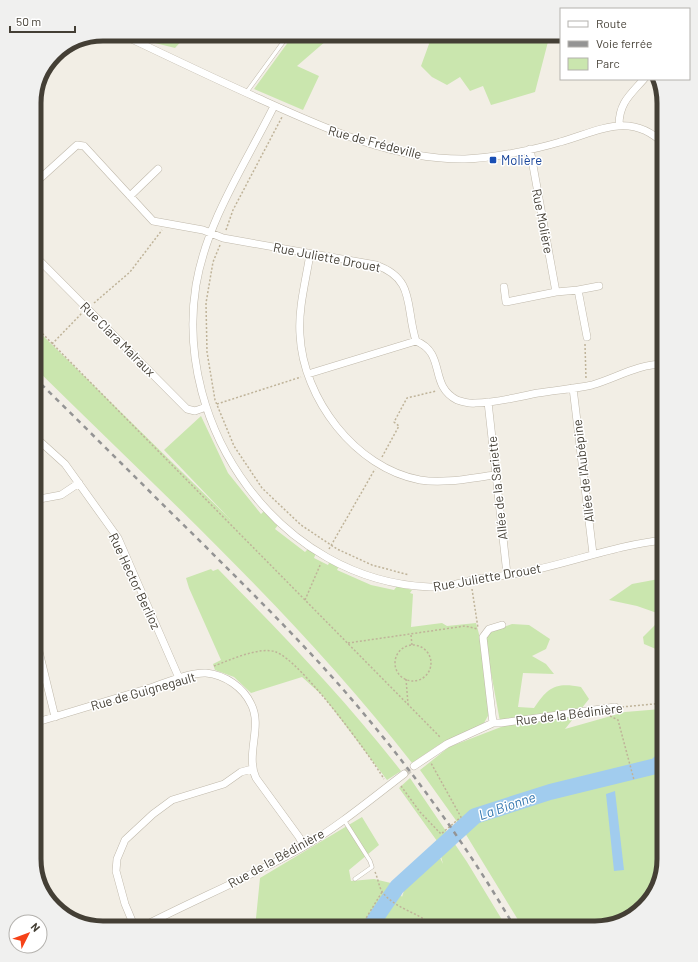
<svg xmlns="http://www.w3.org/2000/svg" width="698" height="962" viewBox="0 0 698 962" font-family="Barlow,sans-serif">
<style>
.green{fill:#cae6ae}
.water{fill:#a1ccee}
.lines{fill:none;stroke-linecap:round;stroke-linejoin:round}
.river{stroke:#a1ccee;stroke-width:16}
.street-tunnel{stroke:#cfcbc2;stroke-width:7;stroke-dasharray:7 3.5;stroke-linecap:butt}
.lane-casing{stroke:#c0b9ab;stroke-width:4.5}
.street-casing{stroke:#c0b9ab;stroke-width:8}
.path{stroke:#bfb399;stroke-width:1.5;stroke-dasharray:2 2;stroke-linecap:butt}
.lane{stroke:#fff;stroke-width:3.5}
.street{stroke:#fff;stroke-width:7}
.rail{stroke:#949494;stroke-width:2.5;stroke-dasharray:5 5;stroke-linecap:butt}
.transit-dot{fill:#1a4fb4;stroke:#fff;stroke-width:1.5}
.labels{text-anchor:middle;stroke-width:3;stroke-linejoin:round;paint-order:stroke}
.street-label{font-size:13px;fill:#443f35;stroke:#fff}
.transit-label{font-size:13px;fill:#164399;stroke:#fff;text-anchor:start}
.water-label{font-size:14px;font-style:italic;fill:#3074ae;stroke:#fff}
.rim{fill:none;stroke:#443f35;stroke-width:5}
</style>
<rect width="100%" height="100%" fill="#f2eee5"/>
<path class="green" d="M 153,34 L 188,34 L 175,48 L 155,43 Z
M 294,34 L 334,34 L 297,66 L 319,76 L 303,110 L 254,89 Z
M 425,34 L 550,34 L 535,92 L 491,105 L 483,86 L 470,91 L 460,77 L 447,85 L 432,77 L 421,66 L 429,44 Z
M 34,327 L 230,519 L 164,450 L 201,416 L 228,473 L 261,514 L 264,511 L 278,525 L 275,529 L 305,552 L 309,548 L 316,553 L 314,558 L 328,565 L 330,561 L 339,566 L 337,570 L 371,585 L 394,590 L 397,586 L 412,590 L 410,593 L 413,594 L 411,627 L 442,623 L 447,626 L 476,623 L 479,634 L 489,706 L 489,714 L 484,723 L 437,746 L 412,763 C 300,619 164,495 34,367 Z
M 211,569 L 213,571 L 218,569 C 282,634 345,699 401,771 L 387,780 L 323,696 L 302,677 L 251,693 L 234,677 L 215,670 L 213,664 L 221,660 L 189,588 L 186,578 Z
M 664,578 L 664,652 L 663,652 L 644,644 L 643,637 L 659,621 L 657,613 L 637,606 L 609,600 L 632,584 Z
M 512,624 L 529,625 L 550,639 L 546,649 L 532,656 L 546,664 L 554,674 L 523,673 L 518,707 L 534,708 C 548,687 556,682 581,687 L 589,699 L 565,729 L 625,712 L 661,709 L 664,672 L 664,860 L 655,894 L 630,919 L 596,928 L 523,928 L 465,833 L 420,770 L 449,747 L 501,727 L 485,640 L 490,632 Z
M 410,778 L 467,862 L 507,928 L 255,928 L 260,878 L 362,817 L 379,845 L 349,870 L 351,881 L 374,879 L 395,884 L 402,897 L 407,881 L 437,851 L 443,864 L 437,841 L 399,788 Z"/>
<path class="water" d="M 615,791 L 624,870 L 614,871 L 606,794 Z"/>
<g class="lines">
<path class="river" d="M 369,928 L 397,887 L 475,816 L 550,792 L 656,766 L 664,759"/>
<path class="street-tunnel" d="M 404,774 L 414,766"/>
<defs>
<path id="lane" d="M 246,93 L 289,34
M 344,820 L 370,861 L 372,867 L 355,879"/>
<path id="street" d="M 121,34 C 167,56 213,78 260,99 C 324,128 393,160 465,159 C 493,158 533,150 560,142 C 597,132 630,110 664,144
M 274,106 C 246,163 207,220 196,285 C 173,428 280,581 430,587 C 445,588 463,582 477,579 C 493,577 509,575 525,572 C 571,563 616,545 664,540
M 619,125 C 619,103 630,95 644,79
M 530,149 L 556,292 L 578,290 L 587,337
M 34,184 L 77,145 L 84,146 L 153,221 L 203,230 L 223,238 L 376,265 C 416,279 405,307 416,341 C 447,354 428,385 457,400 C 463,402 469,404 475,403 C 496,403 517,397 538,393 C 555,390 574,389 592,385 C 616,378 638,364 664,364
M 130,196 L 158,169
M 310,254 C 306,280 298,308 300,335 C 303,398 355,468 420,480 C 444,484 471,478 495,475
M 34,255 L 187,409 L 195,411 L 206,407
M 504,287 L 506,302 L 556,292
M 578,290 L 599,286
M 308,374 L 416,341
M 573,388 L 593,554
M 488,402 L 507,574
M 34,436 L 65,464 L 118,538 L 179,678
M 34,500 L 61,495 L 79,483
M 34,631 L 55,717
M 34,723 C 74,711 113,699 153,687 C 167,682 191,672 206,673 C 225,675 243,687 251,704 C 263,727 245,754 256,778 L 299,837 L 304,846
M 493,723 L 483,637 L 489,629 L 502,625
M 414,766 L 447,744 L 493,723 L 501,723 L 615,707
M 135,928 L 125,904 L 116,871 L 117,859 L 125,840 L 153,814 L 172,800 L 224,784 L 241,772 L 252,769
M 140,928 C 194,900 250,877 303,847 C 339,826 371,799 404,774"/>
</defs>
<use href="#lane" class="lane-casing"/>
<use href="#street" class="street-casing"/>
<path class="path" d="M 226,230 L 233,210 L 282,117
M 220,245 L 213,262 L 206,303 L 207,352 L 215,400 L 234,446 L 262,488 L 301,525 L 337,549 L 372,565 L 409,575
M 94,303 L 130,272 L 162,230
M 34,325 L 441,738
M 52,344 L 82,313
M 585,344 L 586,379
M 217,404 L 301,377
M 382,457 L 399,426 L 394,422 L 407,398 L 436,391
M 329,549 L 375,469
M 472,589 L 478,628
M 305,600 L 321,563
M 411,635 L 412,645
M 348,643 L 465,626 L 478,629
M395 663a18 18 0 1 1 36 0a18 18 0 1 1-36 0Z
M 214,666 C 230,660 260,646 276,652 C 301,661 369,754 384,779
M 406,679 L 408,704
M 622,707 L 664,703
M 610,716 L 618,720 L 634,780
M 401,786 L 420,812 L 441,834 L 461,817 L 431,763
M 375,872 C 378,878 379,888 383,893 C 397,910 421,913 436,928
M 360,928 L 382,892"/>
<use href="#lane" class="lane"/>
<use href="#street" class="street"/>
<path class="rail" d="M 34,377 C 93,435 151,493 210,551 C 264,605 320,660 369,720 C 423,785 472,854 515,928"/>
</g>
<rect class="transit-dot" x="489" y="156" width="8" height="8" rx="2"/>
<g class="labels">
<g class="street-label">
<text transform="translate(375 142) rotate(15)" y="5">Rue de Frédeville</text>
<text transform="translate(543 221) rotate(79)" y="5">Rue Molière</text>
<text transform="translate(327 257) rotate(11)" y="5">Rue Juliette Drouet</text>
<text transform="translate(118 339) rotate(45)" y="5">Rue Clara Malraux</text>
<text transform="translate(583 471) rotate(-97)" y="5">Allée de l'Aubépine</text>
<text transform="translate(497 488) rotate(-96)" y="5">Allée de la Sariette</text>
<text transform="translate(487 577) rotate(-10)" y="5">Rue Juliette Drouet</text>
<text transform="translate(135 581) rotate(65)" y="5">Rue Hector Berlioz</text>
<text transform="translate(143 691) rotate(-16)" y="5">Rue de Guignegault</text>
<text transform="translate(569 714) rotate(-7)" y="5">Rue de la Bédinière</text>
<text transform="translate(276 858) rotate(-29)" y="5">Rue de la Bédinière</text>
</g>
<g class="transit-label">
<text x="501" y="165">Molière</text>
</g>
<g class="water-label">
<text transform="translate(507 806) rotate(-19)" y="5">La Bionne</text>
</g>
</g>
<path d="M0 0H698V962H0ZM103 41H595A62 62 0 0 1 657 103V859A62 62 0 0 1 595 921H103A62 62 0 0 1 41 859V103A62 62 0 0 1 103 41Z" fill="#f0f0ef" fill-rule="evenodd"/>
<path class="rim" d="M103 41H595A62 62 0 0 1 657 103V859A62 62 0 0 1 595 921H103A62 62 0 0 1 41 859V103A62 62 0 0 1 103 41Z"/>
<rect x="560" y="8" width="130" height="72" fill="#ffffff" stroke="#b4b2ae"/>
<rect x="568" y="21" width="20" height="6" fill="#ffffff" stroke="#b4b2ae"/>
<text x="596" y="28" font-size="12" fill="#443f35">Route</text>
<rect x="568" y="41" width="20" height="6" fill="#949494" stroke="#b4b2ae"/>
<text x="596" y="48" font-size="12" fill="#443f35">Voie ferrée</text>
<rect x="568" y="58" width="20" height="12" fill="#cae6ae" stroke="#b4b2ae"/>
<text x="596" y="68" font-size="12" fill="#443f35">Parc</text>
<g transform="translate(28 934) rotate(48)"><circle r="19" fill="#ffffff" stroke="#b4b2ae"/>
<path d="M0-3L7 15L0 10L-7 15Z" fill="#f64218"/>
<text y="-6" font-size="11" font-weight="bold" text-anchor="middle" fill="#443f35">N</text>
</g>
<path d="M10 26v6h65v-6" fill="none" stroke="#443f35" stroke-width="2"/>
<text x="16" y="26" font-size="12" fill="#443f35" stroke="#ffffff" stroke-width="3" paint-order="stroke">50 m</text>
</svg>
